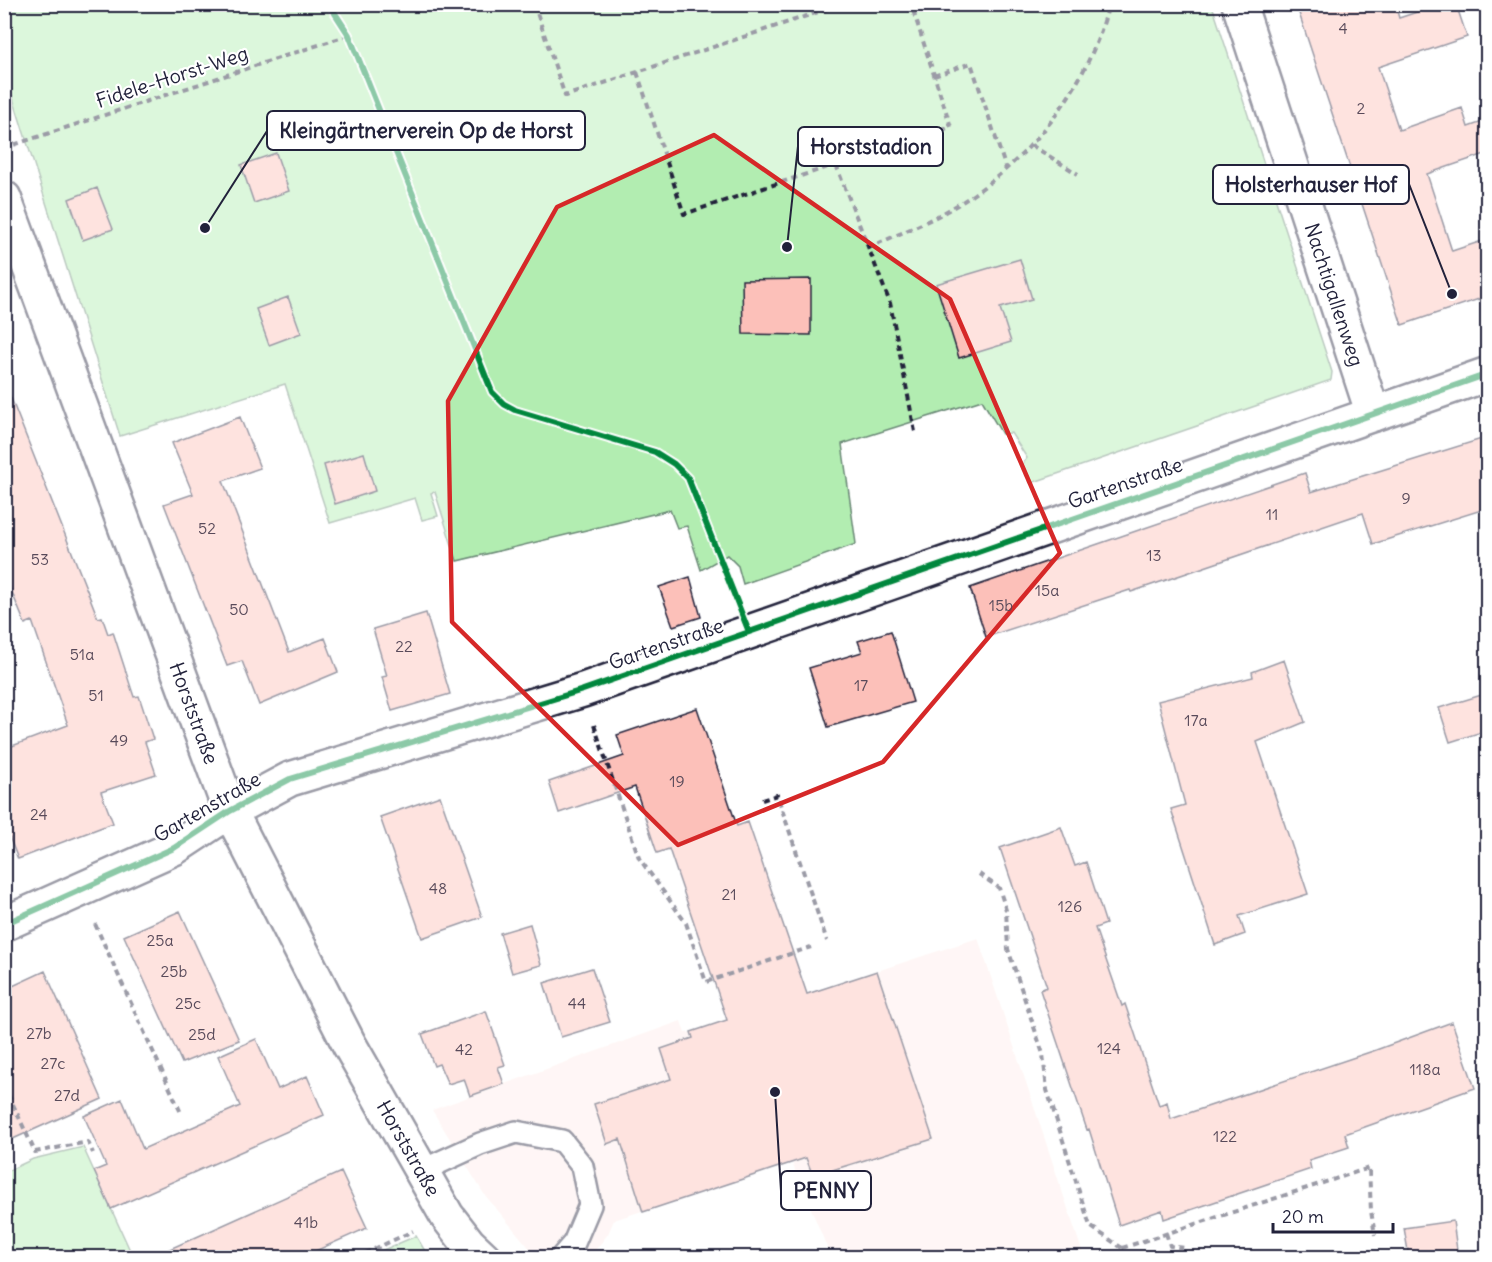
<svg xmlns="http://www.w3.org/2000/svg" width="1492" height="1262" viewBox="0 0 1492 1262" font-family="Delius,sans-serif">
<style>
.built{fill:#feecea}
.green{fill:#b2edb1;stroke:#6a8876;stroke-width:1.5}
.building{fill:#fcc0b9;stroke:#22223b;stroke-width:1.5}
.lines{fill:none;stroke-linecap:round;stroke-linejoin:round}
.service-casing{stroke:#22223b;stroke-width:26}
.minor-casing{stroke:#22223b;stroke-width:38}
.path{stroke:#22223b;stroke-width:4;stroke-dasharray:6 4.5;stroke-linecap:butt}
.service{stroke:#fff;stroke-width:21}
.minor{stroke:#fff;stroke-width:33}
.cycleway-casing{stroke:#fff;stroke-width:10}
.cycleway{stroke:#00873e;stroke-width:6}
.marked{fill:none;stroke:#d62828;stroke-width:4.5;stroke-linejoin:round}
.labels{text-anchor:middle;stroke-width:4.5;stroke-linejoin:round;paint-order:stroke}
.number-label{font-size:16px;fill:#584a5a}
.street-label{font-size:20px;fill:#22223b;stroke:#fff}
.leader{fill:none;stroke:#22223b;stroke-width:2}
.callout-dot{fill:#22223b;stroke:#fff;stroke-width:2}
.callout{fill:#fff;stroke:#22223b;stroke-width:2}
.callout-label{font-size:21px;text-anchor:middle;font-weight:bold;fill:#22223b}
</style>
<rect width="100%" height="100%" fill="#fff"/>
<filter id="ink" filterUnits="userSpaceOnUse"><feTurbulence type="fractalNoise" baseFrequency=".0167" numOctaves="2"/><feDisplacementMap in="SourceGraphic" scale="12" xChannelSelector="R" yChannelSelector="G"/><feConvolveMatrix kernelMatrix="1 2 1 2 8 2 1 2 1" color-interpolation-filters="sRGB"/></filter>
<g filter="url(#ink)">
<path class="built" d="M 978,938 L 1084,1257 L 831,1257 L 792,1163 L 614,1220 L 608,1234 L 590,1257 L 537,1257 L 484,1194 L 432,1110 L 681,1021 L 685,1033 L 691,1032 Z"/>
<path class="green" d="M 4,5 L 1212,5 L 1332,372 L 1331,380 L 1031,483 L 1021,466 L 1027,458 L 1011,433 L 1002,434 L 982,400 L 842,444 L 856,544 L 743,584 L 738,566 L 727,555 L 701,570 L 687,526 L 677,528 L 670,510 L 457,561 L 435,492 L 431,493 L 438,516 L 422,520 L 415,498 L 330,523 L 285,384 L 120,436 L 5,73 Z
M 83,1147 L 133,1257 L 5,1257 L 5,1172 L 33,1159 Z
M 416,1236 L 428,1256 L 425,1257 L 367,1257 Z"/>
<path class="building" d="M 1296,4 L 1395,4 L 1399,18 L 1441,4 L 1456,4 L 1467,37 L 1378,67 L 1399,130 L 1462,108 L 1468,127 L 1488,120 L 1488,153 L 1427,174 L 1452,251 L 1488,239 L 1488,296 L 1402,325 Z
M 276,153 L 289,191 L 254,203 L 241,165 Z
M 97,188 L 113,229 L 83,240 L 69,199 Z
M 1020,259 L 1032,299 L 1000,308 L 1011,342 L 959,358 L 936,284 Z
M 811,279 L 811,335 L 743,334 L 742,280 Z
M 288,297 L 301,333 L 269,345 L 256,309 Z
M 7,388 L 98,618 L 102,617 L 108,634 L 113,632 L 134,697 L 139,696 L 153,739 L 145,742 L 156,774 L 101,792 L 113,823 L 18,859 L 4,824 L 4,749 L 68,725 L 32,621 L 25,624 L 4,573 L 4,389 Z
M 240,417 L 260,468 L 223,481 L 289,652 L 325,638 L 338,672 L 259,705 L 242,661 L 227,666 L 164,504 L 193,494 L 172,443 Z
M 1488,437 L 1488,508 L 1373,544 L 1363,513 L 1131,592 L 1130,590 L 986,637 L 970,588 L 1305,473 L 1311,492 Z
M 364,453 L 375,491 L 335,504 L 324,465 Z
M 690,577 L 701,617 L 673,626 L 659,587 Z
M 426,613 L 450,694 L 392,711 L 382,677 L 387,676 L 373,629 Z
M 891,631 L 913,702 L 828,727 L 809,668 L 862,652 L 858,641 Z
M 1284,660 L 1305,722 L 1257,742 L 1308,894 L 1239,916 L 1245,934 L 1215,945 L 1171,809 L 1185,805 L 1158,701 L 1253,677 L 1252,672 Z
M 1488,693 L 1488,730 L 1450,742 L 1439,708 Z
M 697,708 L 737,826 L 748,822 L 807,994 L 877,971 L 933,1139 L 813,1176 L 806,1158 L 643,1212 L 620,1139 L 607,1144 L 594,1104 L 671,1079 L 661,1049 L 693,1038 L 691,1032 L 727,1020 L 669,849 L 657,853 L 635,787 L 559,813 L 549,782 L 624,756 L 617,735 Z
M 440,796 L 482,917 L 422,938 L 380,817 Z
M 1061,827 L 1075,866 L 1086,862 L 1106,924 L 1095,928 L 1122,1006 L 1125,1004 L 1159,1105 L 1167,1102 L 1171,1119 L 1376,1050 L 1452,1022 L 1475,1088 L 1345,1134 L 1349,1147 L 1309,1160 L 1311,1169 L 1164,1219 L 1162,1210 L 1119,1225 L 1089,1129 L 1087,1130 L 1040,990 L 1047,987 L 1000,848 Z
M 180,911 L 239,1040 L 182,1063 L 124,936 Z
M 530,924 L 541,965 L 512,973 L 500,933 Z
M 592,968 L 610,1022 L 561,1037 L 544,983 Z
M 45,971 L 102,1099 L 4,1143 L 4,990 Z
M 486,1011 L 505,1065 L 498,1067 L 504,1084 L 470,1096 L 464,1079 L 448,1084 L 439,1064 L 434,1066 L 422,1034 Z
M 256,1039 L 278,1089 L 307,1076 L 324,1115 L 111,1209 L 94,1171 L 106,1166 L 84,1116 L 122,1099 L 143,1149 L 240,1106 L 218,1056 Z
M 341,1172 L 367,1228 L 302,1257 L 152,1257 Z
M 1453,1221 L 1458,1257 L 1409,1257 L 1404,1228 Z"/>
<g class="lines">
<defs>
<path id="service" d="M 421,1171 L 480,1144 L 516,1132 L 562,1141 L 582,1166 L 590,1205 L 574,1243 L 561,1258"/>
<g id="minor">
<path id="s1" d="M 1239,4 L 1373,414"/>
<path id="s2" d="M 4,198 L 230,811 L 349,1044 L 447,1216 L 468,1243 L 484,1258"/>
<path d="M 4,924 L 174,848 L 230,811 L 290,779 L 583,690 L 1488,374"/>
</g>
</defs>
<use href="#service" class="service-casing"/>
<use href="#minor" class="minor-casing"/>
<path class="path" d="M 534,4 L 565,96 L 843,4
M 637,72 L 684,214 L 951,127 L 911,4
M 934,76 L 971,63 L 1006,169
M 1031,145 L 1078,174
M 4,148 L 349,35
M 836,165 L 890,303 L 915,432
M 868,248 C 903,232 942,217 974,194 C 1039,149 1089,82 1109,4
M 594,725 L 639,858 L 686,923 L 706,982 L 811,947
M 762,800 L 777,795 L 827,941
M 979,874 L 999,888 L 1006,910 L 1008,949 L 1043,1054 L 1047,1090 L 1090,1226 L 1122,1248
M 95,924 L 182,1115
M 4,1085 L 35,1152 L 88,1142 L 93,1153
M 1166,1233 L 1170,1246 L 1185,1248
M 355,1258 L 413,1231
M 1125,1258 L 1122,1248 L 1369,1168 L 1371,1211 L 1375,1235"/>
<use href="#service" class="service"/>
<use href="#minor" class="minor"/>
<defs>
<path id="cycleway" d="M 329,4 L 349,35 L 492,392 L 504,404 L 515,410 L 655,452 L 674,464 L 688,478 L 749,632
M 4,924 L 174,848 L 230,811 L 290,779 L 583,690 L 1488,374"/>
</defs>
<use href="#cycleway" class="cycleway-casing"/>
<use href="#cycleway" class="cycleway"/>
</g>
</g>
<path d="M0 0H1492V1262H0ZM 714,135 L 950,299 L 1060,553 L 883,762 L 678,845 L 452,622 L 448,401 L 557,207 Z" fill="#fff" fill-opacity=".55" fill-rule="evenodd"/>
<path class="marked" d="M 714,135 L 950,299 L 1060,553 L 883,762 L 678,845 L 452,622 L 448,401 L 557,207 Z"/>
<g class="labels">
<g class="number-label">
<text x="1343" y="34">4</text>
<text x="1361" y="114">2</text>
<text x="1406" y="504">9</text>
<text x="1272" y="520">11</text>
<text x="207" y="534">52</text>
<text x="1154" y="561">13</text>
<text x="40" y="565">53</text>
<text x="1047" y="596">15a</text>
<text x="1001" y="611">15b</text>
<text x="239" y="615">50</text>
<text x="404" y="652">22</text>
<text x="82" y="660">51a</text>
<text x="861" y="691">17</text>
<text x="96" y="701">51</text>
<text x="1196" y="726">17a</text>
<text x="119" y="746">49</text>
<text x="677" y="787">19</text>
<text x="39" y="820">24</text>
<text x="438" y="894">48</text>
<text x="729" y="900">21</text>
<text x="1070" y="912">126</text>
<text x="160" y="946">25a</text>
<text x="174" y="977">25b</text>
<text x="188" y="1009">25c</text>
<text x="577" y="1009">44</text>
<text x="39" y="1039">27b</text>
<text x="202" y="1040">25d</text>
<text x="1109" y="1054">124</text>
<text x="464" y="1055">42</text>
<text x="53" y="1069">27c</text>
<text x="1425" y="1075">118a</text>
<text x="67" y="1101">27d</text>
<text x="1225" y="1142">122</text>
<text x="306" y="1228">41b</text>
</g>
<g class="street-label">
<text transform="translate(172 77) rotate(-18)" y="7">Fidele-Horst-Weg</text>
<text dy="7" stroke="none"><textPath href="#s1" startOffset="306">Nachtigallenweg</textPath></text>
<text transform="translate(1125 483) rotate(-19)" y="7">Gartenstraße</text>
<text transform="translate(666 644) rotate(-19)" y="7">Gartenstraße</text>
<text dy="7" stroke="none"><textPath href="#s2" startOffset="549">Horststraße</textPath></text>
<text transform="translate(207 807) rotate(-30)" y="7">Gartenstraße</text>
<text dy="7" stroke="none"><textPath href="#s2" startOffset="1035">Horststraße</textPath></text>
</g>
</g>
<path class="leader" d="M205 228L267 131M787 247L798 146M1452 294L1409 184M775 1092L781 1191"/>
<g class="callout-dot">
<circle cx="205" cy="228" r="6"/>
<circle cx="787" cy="247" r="6"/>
<circle cx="1452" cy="294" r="6"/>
<circle cx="775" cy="1092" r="6"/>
</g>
<g class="callout">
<rect x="267" y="111" width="318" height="39" rx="6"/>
<rect x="798" y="127" width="145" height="39" rx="6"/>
<rect x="1213" y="165" width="196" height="39" rx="6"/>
<rect x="781" y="1171" width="90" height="39" rx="6"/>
</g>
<g class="callout-label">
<text x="426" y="138">Kleingärtnerverein Op de Horst</text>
<text x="871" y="154">Horststadion</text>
<text x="1311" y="192">Holsterhauser Hof</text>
<text x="826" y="1198">PENNY</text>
</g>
<rect width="1492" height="1262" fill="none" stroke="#fff" stroke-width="24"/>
<rect x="12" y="12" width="1468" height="1238" fill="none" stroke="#22223b" stroke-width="2" filter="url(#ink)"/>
<path d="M1273 1223v9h120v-9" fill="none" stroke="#22223b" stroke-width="3"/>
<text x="1282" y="1223" font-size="18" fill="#22223b" stroke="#ffffff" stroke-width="4.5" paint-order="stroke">20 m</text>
</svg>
